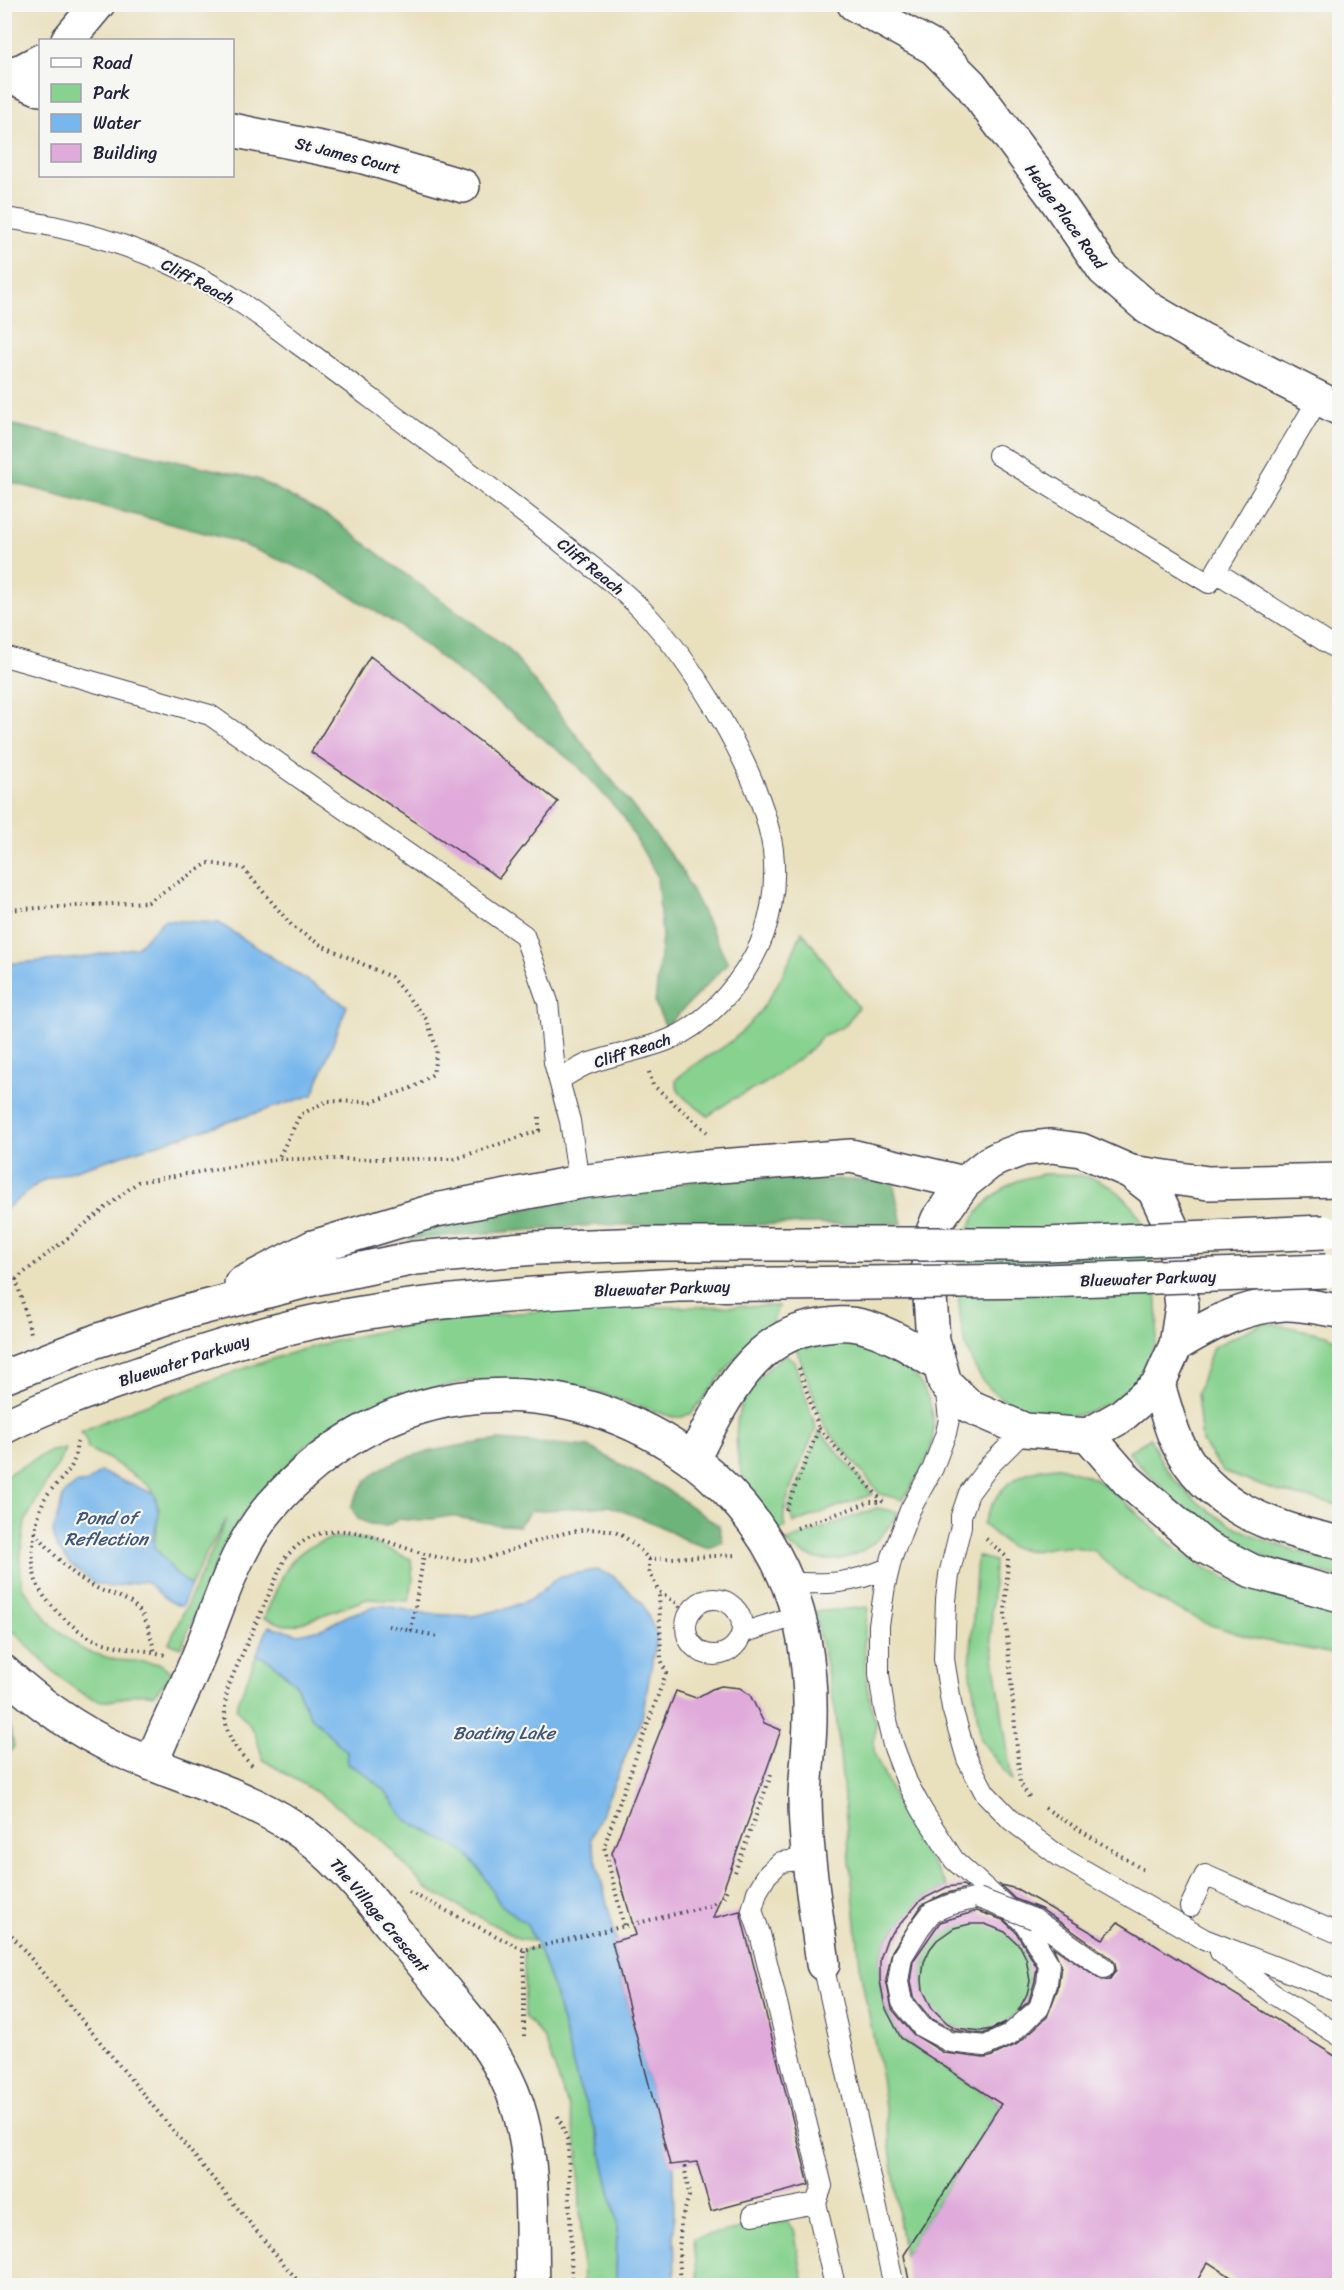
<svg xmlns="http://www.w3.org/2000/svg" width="1344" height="2290" viewBox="0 0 1344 2290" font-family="Sriracha,sans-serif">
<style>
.green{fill:#87d28f;stroke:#547a65;stroke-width:1.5}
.forest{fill:#6db47a;stroke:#486b5a;stroke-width:1.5}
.water{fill:#78b7ec;stroke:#4d6c94;stroke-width:1.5}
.building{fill:#e0abda}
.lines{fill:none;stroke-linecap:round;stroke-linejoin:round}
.lane-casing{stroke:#403e4f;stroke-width:22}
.street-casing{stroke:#403e4f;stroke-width:36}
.secondary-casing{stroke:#403e4f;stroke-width:36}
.path{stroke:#403e4f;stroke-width:4;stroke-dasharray:1.5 4.5;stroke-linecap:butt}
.lane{stroke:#fff;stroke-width:20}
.street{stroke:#fff;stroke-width:33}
.secondary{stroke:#fff;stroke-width:33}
.lane-bridge-casing{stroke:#403e4f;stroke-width:22;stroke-linecap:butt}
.secondary-bridge-casing{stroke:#403e4f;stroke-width:36;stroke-linecap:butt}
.lane-bridge{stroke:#fff;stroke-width:20}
.secondary-bridge{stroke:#fff;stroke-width:33}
.labels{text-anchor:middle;stroke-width:4.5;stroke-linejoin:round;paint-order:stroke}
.street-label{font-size:16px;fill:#22223b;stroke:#f6f6f2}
.water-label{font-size:18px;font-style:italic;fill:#405679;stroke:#f6f6f2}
</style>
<rect width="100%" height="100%" fill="#f6f6f2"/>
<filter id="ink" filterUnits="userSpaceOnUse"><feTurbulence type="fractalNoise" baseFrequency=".0167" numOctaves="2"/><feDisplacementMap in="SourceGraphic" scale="12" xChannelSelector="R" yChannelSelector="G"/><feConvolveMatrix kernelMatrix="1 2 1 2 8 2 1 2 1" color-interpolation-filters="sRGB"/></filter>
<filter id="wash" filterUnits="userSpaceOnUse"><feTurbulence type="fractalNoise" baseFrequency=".008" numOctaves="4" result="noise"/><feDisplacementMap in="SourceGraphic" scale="24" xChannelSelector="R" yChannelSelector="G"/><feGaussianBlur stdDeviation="1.35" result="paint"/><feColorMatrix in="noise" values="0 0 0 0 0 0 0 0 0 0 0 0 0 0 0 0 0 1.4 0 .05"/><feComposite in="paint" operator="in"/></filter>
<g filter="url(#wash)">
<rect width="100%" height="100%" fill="#e9e0be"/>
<path class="green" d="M 802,931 L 858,1007 L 845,1026 L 822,1036 L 807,1053 L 786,1068 L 764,1084 L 733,1099 L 708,1116 C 698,1107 674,1095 676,1080 C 690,1064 712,1056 729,1043 C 765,1015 786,972 802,931 Z
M 1043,1174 C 1067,1174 1092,1173 1113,1188 C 1144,1211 1151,1238 1154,1275 C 1156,1292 1159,1312 1157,1329 C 1153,1385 1093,1426 1039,1416 C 1031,1415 1022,1409 1014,1405 C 975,1388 961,1344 959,1303 C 957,1251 963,1211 1013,1183 C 1021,1178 1033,1177 1043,1174 Z
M 778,1306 L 773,1321 L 774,1325 L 751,1339 L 692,1413 L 682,1417 L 673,1417 L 575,1385 L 469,1380 L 386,1401 L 309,1443 L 254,1500 L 237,1523 L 220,1555 L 181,1648 L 169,1643 L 227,1519 L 207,1552 L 191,1585 C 175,1576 163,1561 154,1546 L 159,1510 L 152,1488 L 109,1459 L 88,1449 L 86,1438 L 81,1432 C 116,1414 154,1402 191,1388 C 231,1373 271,1358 312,1347 C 463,1305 622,1307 778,1306 Z
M 1265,1322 L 1327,1335 L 1339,1342 L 1340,1418 L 1336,1418 L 1340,1440 L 1339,1505 L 1276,1491 L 1223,1472 L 1202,1442 L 1197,1394 L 1213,1347 Z
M 840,1339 C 899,1344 947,1390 930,1452 C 925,1468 912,1485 903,1500 L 880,1494 L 825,1427 L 796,1348 L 820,1340 Z
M 785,1354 L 794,1361 L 816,1428 C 808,1449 777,1508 785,1527 L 779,1531 C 768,1516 755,1501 747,1485 C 733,1457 731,1413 751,1386 C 761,1374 774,1364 785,1354 Z
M 820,1431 L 873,1494 L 793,1523 L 789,1508 Z
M 1150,1438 C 1155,1448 1160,1461 1167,1470 C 1208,1525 1276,1548 1339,1562 L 1339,1577 C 1299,1568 1254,1558 1218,1537 C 1185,1517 1155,1480 1128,1452 Z
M 65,1449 L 59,1463 L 44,1486 L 25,1522 L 20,1561 L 22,1587 L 52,1625 L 83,1650 L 116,1660 L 159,1663 L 173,1673 L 154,1695 C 136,1689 121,1702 103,1701 C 75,1699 33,1651 15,1632 L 5,1633 L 5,1476 L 50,1451 Z
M 1059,1467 C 1073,1471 1086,1474 1098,1481 C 1128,1500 1150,1529 1178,1550 C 1226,1586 1282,1600 1339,1612 L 1339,1655 L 1251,1638 L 1205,1623 L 1147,1594 L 1120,1575 L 1094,1551 L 1075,1547 L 1054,1547 L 1033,1551 L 1010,1547 L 983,1524 C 997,1485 1019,1469 1059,1467 Z
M 877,1508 L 898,1512 C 880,1547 839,1574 800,1552 C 795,1549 789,1547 785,1542 Z
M 337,1538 L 364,1539 L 411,1559 L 413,1580 L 409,1601 L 367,1599 L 295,1625 L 285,1625 L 264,1618 C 283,1577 287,1546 337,1538 Z
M 977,1556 L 994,1561 L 991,1635 L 1012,1782 L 981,1740 L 970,1667 Z
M 868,1607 L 864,1642 L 867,1686 L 875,1722 L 874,1753 L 903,1817 L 947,1887 L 921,1900 L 887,1939 L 880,1959 L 880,1981 L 885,2007 L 901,2038 L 1001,2104 L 904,2255 L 880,2069 L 861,1976 L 836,1714 L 815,1612 Z
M 257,1654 L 273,1663 L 295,1683 L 309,1714 L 347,1752 L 348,1764 L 364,1773 L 384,1789 L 405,1819 L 465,1852 L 479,1868 L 500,1904 L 526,1923 L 534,1940 L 520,1939 L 425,1888 L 385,1843 L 323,1796 L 263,1760 L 255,1732 L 236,1708 Z
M 4,1715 L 8,1719 L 14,1746 L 5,1760 Z
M922 1977a54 54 0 1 1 108 0a54 54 0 1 1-108 0Z
M 538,1947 L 552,1985 L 578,2083 L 597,2134 L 617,2221 L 616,2285 L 583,2285 L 578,2152 L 569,2109 L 544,2038 L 525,2017 L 524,1950 Z
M 787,2222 L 794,2229 L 804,2285 L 698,2285 L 694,2238 L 775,2223 Z"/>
<path class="forest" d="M 4,423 L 257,479 L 332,518 L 394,566 L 508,648 L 680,867 L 728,963 L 666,1027 L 655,1004 L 662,936 L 657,876 L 623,816 L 579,767 L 403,628 L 316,575 L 232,540 L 5,481 Z
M 718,1177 L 893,1181 L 902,1224 L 598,1225 L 409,1239 L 412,1228 Z
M 499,1440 L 589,1447 L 664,1488 L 719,1526 L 723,1542 L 709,1548 L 687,1541 L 654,1523 L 609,1506 L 530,1511 L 519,1526 L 500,1525 L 450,1516 L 420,1521 L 399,1519 L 386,1526 L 370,1524 L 358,1519 L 351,1507 C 356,1495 364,1481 375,1473 C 402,1452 465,1445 499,1440 Z"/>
<path class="water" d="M 164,920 L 219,923 L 347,1006 L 313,1095 L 41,1181 L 5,1210 L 5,964 L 80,958 L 137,947 Z
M 101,1472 L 155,1494 L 159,1515 L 153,1537 L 154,1546 L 177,1575 L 191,1585 L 182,1606 C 168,1605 155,1588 145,1581 L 110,1587 L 94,1583 L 69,1563 L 56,1546 L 53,1531 L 64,1494 L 77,1483 L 86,1483 Z
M 597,1570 L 613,1576 L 642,1603 L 657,1635 L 642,1717 L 591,1839 L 613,1927 L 616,1941 L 612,1943 L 670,2164 L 673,2164 L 675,2285 L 616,2285 L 617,2221 L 597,2134 L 578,2083 L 552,1985 L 538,1947 L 526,1923 L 500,1904 L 479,1868 L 465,1852 L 405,1819 L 384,1789 L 364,1773 L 348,1764 L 347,1752 L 309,1714 L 295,1683 L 273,1663 L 257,1654 L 269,1626 L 299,1634 L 321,1629 L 349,1615 L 381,1605 L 429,1614 L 473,1616 L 509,1608 L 533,1598 L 560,1576 Z"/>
<g id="blocks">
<path class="building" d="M 370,656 L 558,802 L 499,878 L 311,752 Z
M 721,1686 L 740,1688 L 750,1695 L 764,1723 L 781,1730 L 713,1918 L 740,1911 L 809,2185 L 711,2211 L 697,2162 L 670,2165 L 612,1942 L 636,1935 L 612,1853 L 676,1691 L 696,1698 L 712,1689 Z
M 963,1885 L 967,1888 L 944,1894 L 922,1905 L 892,1951 L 886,1980 L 892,2009 L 913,2034 L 944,2053 L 984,2058 L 990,2057 L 1017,2044 L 1047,2017 L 1058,1988 L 1061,1965 L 1053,1947 L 1102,1980 L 1110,1979 L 1116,1970 L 1115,1963 L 1111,1958 L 1041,1909 L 1015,1899 L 1000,1885 L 1017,1889 L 1103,1939 L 1118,1922 L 1340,2059 L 1340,2286 L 1245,2286 L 1208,2262 L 1194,2286 L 910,2286 L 904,2255 L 1001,2104 L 901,2038 L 885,2007 L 880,1981 L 880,1959 L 887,1939 L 921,1900 L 947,1887 Z
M 977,1911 L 1003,1920 L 1016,1932 L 1037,1967 L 1035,1981 L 1029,2001 L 1018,2011 L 1027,1994 L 1030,1981 L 1026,1958 L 1020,1946 L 1005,1932 L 985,1924 L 970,1924 L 954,1928 L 937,1940 L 930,1949 L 924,1962 L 922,1979 L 923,1990 L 932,2008 L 947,2023 L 956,2028 L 981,2031 L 991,2029 L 1006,2022 L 1002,2025 L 983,2034 L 954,2030 L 930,2018 L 913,1997 L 910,1982 L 913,1961 L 940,1922 Z"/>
</g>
</g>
<g filter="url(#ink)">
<use href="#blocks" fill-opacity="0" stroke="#403e4f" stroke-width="1.5"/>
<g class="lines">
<defs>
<path id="lane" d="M 4,218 C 69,226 132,245 190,273 C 227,291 262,317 295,342 C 334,370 373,400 412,429 C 464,468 516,506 567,547 C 592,567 619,586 641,609 C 694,663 762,775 773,850 C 777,887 771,926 753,958 C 735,990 704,1025 670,1039 C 644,1050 616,1054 590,1063 C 579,1067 569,1074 559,1080
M 998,455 L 1209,583 L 1319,398
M 1216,572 L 1340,651
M 4,656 L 210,715 L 524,935 L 548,1002 L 554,1062 L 570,1121 L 579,1182
M 945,1384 L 949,1419 L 946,1433 L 933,1468 L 910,1510 L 892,1557 L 885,1586 L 879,1625 L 879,1674 L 884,1708 L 893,1745 L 907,1782 L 922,1810 L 954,1860 L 1025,1924 L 1049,1964 L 1047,1984 L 1039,2008 L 1009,2035 L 985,2046 L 950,2042 L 922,2027 L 902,2002 L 898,1982 L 902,1957 L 919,1929 L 932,1912 L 949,1905 L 978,1898
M 1025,1430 L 989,1466 L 969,1493 L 961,1516 L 961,1526 L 949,1575 L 946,1600 L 944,1659 L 952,1708 L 967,1759 L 985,1793 L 1012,1821 L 1059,1856 L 1204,1939 L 1340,1992
M 787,1582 C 828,1585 850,1584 889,1568
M686 1627a28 28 0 1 1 56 0a28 28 0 1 1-56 0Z
M 742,1633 L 799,1615
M 808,1859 L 781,1862 L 767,1875 L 757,1892 L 752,1910 L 760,1934 L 822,2186 L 816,2203 L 835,2286
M 1190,1907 L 1205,1875 L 1340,1934
M 1034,1919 L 1104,1968
M 1220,1952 L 1273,1994 L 1340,2036
M 823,1964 L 894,2286
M 753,2215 L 816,2203"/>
<path id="street" d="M 854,4 L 934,48 L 971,85 L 1052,194 L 1104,270 L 1148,308 L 1201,339 L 1340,409
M 8,75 L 40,89
M 232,130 L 360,156 L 463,186
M 1051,1146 L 1081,1150 L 1131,1172 L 1154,1190 L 1173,1230 L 1182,1306 L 1176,1345 L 1158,1385 L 1120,1417 L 1088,1435 L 1025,1430 L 969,1406 L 945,1383 L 933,1340 L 928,1268 L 930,1239 L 938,1219 L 964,1183 L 989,1163 L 999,1158 L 1023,1149 Z
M 579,1182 L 694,1168 L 851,1156 L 964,1183
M 1158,1385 C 1164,1403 1169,1424 1177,1442 C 1208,1507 1274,1529 1340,1543
M 1088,1435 L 1128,1481 L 1205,1547 L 1252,1571 L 1340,1595
M 693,1459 C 721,1404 752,1335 820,1326 C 834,1324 848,1322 862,1326 C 890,1333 914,1349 939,1365
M 4,1672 C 38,1703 76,1730 117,1749 C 174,1776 238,1791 292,1826 C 332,1852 361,1888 391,1925 C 416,1956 441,1986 466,2016 C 490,2047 511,2079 521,2117 C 535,2169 531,2231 533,2286
M 151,1764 C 165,1729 182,1696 196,1662 C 219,1609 233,1549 272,1505 C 378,1384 537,1361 673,1446 C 724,1479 765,1527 788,1584 C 805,1627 811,1672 810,1718 C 810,1744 806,1770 805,1796 C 805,1852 816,1909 823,1964"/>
<path id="secondary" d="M 68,40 L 98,4
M 4,76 L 23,70 L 40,61
M 1131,1172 L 1208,1183 L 1340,1180
M 241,1284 L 313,1247 L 436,1210 L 579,1182
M 1176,1345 C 1212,1324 1240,1307 1284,1304 C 1302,1303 1322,1309 1340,1311
M 4,1377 L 96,1341 L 186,1312 L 318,1278 L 415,1258 L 535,1248 L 646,1244
M 4,1427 C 49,1404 97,1388 144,1372 C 204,1351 266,1331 328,1319 C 443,1297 560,1292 677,1285"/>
</defs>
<use href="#lane" class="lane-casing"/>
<use href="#street" class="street-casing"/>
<use href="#secondary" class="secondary-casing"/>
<path class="path" d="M 4,910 L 148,902 L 208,863 L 243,868 L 293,927 L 319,944 L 391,977 L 427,1020 L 437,1050 L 433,1074 L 414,1087 L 372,1102 L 327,1101 L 300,1115 L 278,1159
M 649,1072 L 653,1085 L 707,1132
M 539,1117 L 539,1132
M 16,1279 L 31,1333
M 4,1283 L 16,1279 L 138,1182 L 278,1159 L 455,1159 L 544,1129
M 819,1428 L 883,1502
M 77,1442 C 76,1447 76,1454 74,1460 C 70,1475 51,1486 44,1500 C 34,1524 29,1556 36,1581 C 42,1601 74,1630 93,1639 C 116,1649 141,1648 165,1655
M 786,1510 L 819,1428 L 799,1368
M 797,1528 L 870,1502 L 883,1502
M 35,1532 C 52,1552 69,1574 93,1586 C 108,1595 126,1596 138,1609 C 149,1621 150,1637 155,1652
M 986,1539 L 1008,1558 L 1005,1613 L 1020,1783 L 1029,1797
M 649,1559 L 649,1571 L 659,1592 L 677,1603 L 687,1617
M 388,1626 L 411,1631 L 424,1554
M 411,1631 L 438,1636
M 252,1765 C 225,1742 220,1716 229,1684 L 285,1558 C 326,1510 370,1537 418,1552 C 436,1558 453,1560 472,1560 C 485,1560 499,1554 511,1550 C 542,1540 586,1521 617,1533 C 630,1539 640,1550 649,1559 L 736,1555
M 1045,1808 L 1145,1871
M 735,1872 L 771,1775
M 409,1892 L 524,1950 L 709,1906 L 723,1898 L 728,1887
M 624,1925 L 604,1846 L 666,1673 L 661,1659 L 659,1592
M 4,1926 L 302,2286
M 524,2036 L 524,1950
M 558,2116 L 568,2141 L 572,2286
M 681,2286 L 679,2251 L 681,2222 L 689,2196 L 684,2163"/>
<use href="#lane" class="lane"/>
<use href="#street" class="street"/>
<use href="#secondary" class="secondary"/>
<defs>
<path id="lane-bridge" d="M 978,1898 L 1034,1919"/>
<path id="secondary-bridge" d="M 646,1244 L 1046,1244 L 1324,1232
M 677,1285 L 1044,1281 L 1326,1271"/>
</defs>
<use href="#lane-bridge" class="lane-bridge-casing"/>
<use href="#secondary-bridge" class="secondary-bridge-casing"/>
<use href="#lane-bridge" class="lane-bridge"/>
<use href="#secondary-bridge" class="secondary-bridge"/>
</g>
</g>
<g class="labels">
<g class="street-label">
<text transform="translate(348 155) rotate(14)" y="6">St James Court</text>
<text transform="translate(1066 216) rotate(54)" y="6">Hedge Place Road</text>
<text transform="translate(198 281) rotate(28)" y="6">Cliff Reach</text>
<text transform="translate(591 566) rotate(39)" y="6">Cliff Reach</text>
<text transform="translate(632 1050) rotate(-18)" y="6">Cliff Reach</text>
<text transform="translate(1148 1278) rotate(-2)" y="6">Bluewater Parkway</text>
<text transform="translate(662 1288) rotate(-2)" y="6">Bluewater Parkway</text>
<text transform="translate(184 1360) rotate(-18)" y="6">Bluewater Parkway</text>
<text transform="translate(380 1915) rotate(50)" y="6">The Village Crescent</text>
</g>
<g class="water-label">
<text x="106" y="1524">Pond of<tspan x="106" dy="21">Reflection</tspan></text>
<text x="504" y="1739">Boating Lake</text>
</g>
</g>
<rect width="1344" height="2290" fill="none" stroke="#f6f6f2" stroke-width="24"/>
<rect x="39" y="39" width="195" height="138" fill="#f6f6f2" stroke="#a1a1a9" stroke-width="1.5"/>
<rect x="51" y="58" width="30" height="9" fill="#ffffff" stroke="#a1a1a9" stroke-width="1.5"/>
<text x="93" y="69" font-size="18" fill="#22223b">Road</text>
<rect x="51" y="84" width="30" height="18" fill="#87d28f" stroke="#a1a1a9" stroke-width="1.5"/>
<text x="93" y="99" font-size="18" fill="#22223b">Park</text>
<rect x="51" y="114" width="30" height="18" fill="#78b7ec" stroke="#a1a1a9" stroke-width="1.5"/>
<text x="93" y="129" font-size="18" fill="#22223b">Water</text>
<rect x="51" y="144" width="30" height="18" fill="#e0abda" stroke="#a1a1a9" stroke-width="1.5"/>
<text x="93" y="159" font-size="18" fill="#22223b">Building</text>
</svg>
